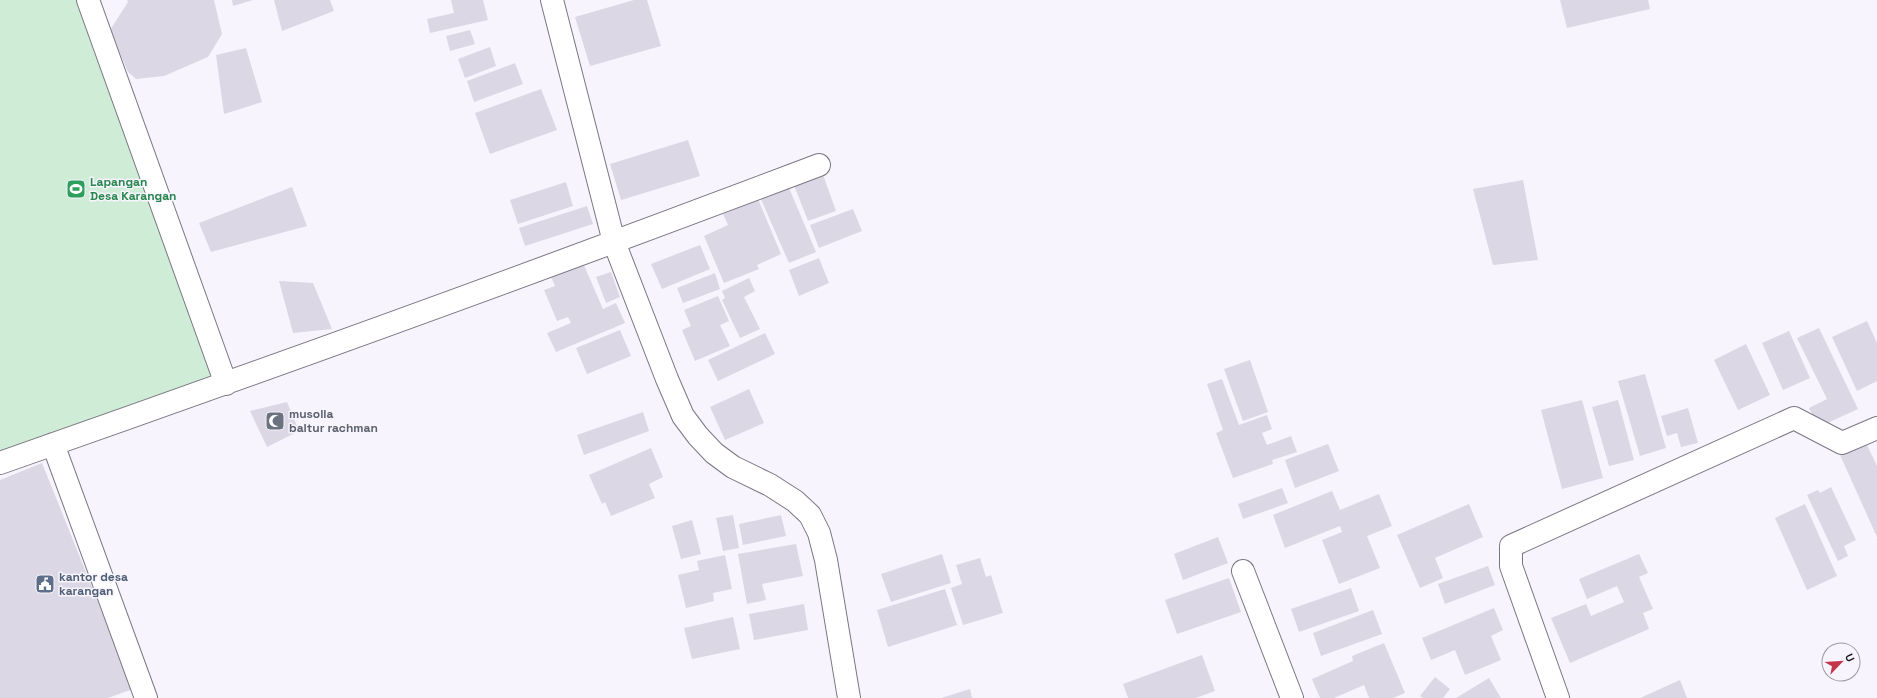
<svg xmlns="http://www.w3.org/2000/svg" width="1877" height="698" viewBox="0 0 1877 698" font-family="'Space Grotesk',sans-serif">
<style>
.green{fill:#ceecd6}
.building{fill:#dbd7e5}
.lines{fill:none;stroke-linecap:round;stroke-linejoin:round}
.minor-casing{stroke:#7a7784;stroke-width:24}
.minor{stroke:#fff;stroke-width:22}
.labels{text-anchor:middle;stroke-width:3;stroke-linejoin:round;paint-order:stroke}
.leisure-label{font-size:12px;font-weight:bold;fill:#27864d;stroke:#f7f4fd;text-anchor:start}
.worship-label{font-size:12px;font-weight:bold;fill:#5b616d;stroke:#f7f4fd;text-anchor:start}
.service-label{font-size:12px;font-weight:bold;fill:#4e5e75;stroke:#f7f4fd;text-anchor:start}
</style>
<rect width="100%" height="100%" fill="#f7f4fd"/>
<path class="green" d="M 0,0 L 87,0 L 216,378 L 0,452 Z"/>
<path class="building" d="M 127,0 L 214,0 L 222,34 L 208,57 L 164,76 L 136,79 L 128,72 L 110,30 L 128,2 Z
M 232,0 L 253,0 L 233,6 Z
M 274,0 L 330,0 L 334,11 L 282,31 Z
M 451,0 L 483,0 L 488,20 L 430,33 L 427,19 L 454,13 Z
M 634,0 L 647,0 L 661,46 L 590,66 L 575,17 Z
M 1560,0 L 1648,0 L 1650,9 L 1567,28 Z
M 470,30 L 475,44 L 450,51 L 446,36 Z
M 490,47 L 496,66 L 465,78 L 458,59 Z
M 246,48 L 262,102 L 224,114 L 216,55 Z
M 515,63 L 523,84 L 474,102 L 467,81 Z
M 541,89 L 557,130 L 490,154 L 475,113 Z
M 688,140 L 700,176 L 621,200 L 610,164 Z
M 821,169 L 836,211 L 808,221 L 792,180 Z
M 1523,180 L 1538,260 L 1493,265 L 1473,189 Z
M 566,182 L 573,206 L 518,224 L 510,200 Z
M 787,183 L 816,252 L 789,263 L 759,195 Z
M 292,187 L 307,226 L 211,252 L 199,223 Z
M 758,199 L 781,254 L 757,265 L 759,269 L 724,283 L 704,236 L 728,225 L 723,214 Z
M 587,206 L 593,224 L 525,246 L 519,228 Z
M 853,209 L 862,231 L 819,248 L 810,225 Z
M 700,245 L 710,269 L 662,289 L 651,264 Z
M 819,258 L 829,283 L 799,296 L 789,270 Z
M 583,263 L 603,309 L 616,303 L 625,323 L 556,352 L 547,333 L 571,323 L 568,317 L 557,321 L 544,290 L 555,286 L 551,277 Z
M 611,272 L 620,297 L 606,303 L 596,277 Z
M 715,273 L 720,289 L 683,303 L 677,288 Z
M 749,278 L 755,291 L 744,297 L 760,329 L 740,338 L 722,300 L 725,298 L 722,291 Z
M 279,281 L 313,283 L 332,329 L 293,333 Z
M 718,296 L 729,321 L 720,325 L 730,346 L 695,361 L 682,330 L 691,326 L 684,310 Z
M 1867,321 L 1877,343 L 1877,381 L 1857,391 L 1832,337 Z
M 1819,328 L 1858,409 L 1819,427 L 1809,408 L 1827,399 L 1797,338 Z
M 620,330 L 631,356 L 587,374 L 576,348 Z
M 1789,331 L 1810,378 L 1783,390 L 1762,343 Z
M 765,333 L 775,354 L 718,381 L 708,360 Z
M 1746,344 L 1770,395 L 1738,410 L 1714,360 Z
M 1250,360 L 1268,412 L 1243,421 L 1224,369 Z
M 1645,374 L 1666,448 L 1640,456 L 1618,381 Z
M 1222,379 L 1239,425 L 1267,415 L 1272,429 L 1262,433 L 1267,445 L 1291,436 L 1297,452 L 1272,460 L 1273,464 L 1233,478 L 1216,433 L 1223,430 L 1207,384 Z
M 749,389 L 764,423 L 725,440 L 710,407 Z
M 1582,400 L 1603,478 L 1562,489 L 1541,410 Z
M 1618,400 L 1634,460 L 1609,466 L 1592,407 Z
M 287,402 L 299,431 L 267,447 L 250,411 Z
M 1688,408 L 1698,443 L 1681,447 L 1677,433 L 1667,436 L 1661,416 Z
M 643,412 L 649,431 L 584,455 L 577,435 Z
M 1866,443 L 1877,466 L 1877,537 L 1840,455 Z
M 1328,444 L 1339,471 L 1295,488 L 1285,460 Z
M 651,448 L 663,477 L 649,484 L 655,498 L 611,516 L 605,502 L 602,504 L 589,475 Z
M 42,463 L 133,689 L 108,698 L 0,698 L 0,480 Z
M 1831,487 L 1856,540 L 1844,546 L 1848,556 L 1838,561 L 1807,495 L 1818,490 L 1820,493 Z
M 1282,488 L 1288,503 L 1243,519 L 1238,504 Z
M 1332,491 L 1340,510 L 1379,494 L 1392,526 L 1367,536 L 1380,568 L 1339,584 L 1322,540 L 1342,532 L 1340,526 L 1285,548 L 1273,515 Z
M 1469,504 L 1483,537 L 1435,558 L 1443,578 L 1420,588 L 1397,535 Z
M 1805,504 L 1837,576 L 1807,590 L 1775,518 Z
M 733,515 L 739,548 L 723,551 L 716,518 Z
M 781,515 L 786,536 L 743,545 L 739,524 Z
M 692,520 L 701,554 L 681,559 L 672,526 Z
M 1218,537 L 1228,563 L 1183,580 L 1174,554 Z
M 796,544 L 803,576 L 762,584 L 766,600 L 747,604 L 738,554 Z
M 942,554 L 951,583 L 891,602 L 881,574 Z
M 1639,554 L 1648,573 L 1639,577 L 1653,609 L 1643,613 L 1649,629 L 1570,663 L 1551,618 L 1586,604 L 1591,616 L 1624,602 L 1617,586 L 1587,599 L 1579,579 Z
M 725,555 L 732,589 L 713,593 L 714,601 L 686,608 L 678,575 L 699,570 L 697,561 Z
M 980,558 L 986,577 L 991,575 L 1003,613 L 963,625 L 951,588 L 962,584 L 956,565 Z
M 1488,566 L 1495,585 L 1445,604 L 1438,584 Z
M 1229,578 L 1241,612 L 1177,634 L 1165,600 Z
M 1351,588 L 1359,611 L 1299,632 L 1291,609 Z
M 945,589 L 957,625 L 888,647 L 877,610 Z
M 804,604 L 808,630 L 754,640 L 749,614 Z
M 1494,608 L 1503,630 L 1491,636 L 1501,660 L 1465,675 L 1455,650 L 1431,660 L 1422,638 Z
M 1373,610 L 1382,634 L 1321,656 L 1313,633 Z
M 733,617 L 740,649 L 692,659 L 684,628 Z
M 1384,643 L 1405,693 L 1393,698 L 1369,698 L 1364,685 L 1334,698 L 1320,698 L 1312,679 L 1353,661 L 1352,656 Z
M 1202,655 L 1215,691 L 1196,698 L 1128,698 L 1123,684 Z
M 1435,677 L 1450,689 L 1443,698 L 1423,698 L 1420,696 Z
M 1489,678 L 1501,698 L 1456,698 Z
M 1680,680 L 1687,698 L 1640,698 Z
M 970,689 L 972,698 L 941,698 Z"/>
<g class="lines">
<defs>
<path id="minor" d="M 88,0 L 226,384
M 552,0 L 614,242 L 667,379 L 683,416 L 698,436 L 714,453 L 733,467 L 770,485 L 795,501 L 810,515 L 819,533 L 826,560 L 849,698
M 53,444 L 146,698
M 0,463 C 274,367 547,268 819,165
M 1243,571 L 1292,698
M 1558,698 L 1511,566 L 1511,546 L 1794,418 L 1842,443 L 1877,428"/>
</defs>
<use href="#minor" class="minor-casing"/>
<use href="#minor" class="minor"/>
</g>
<defs>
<symbol id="stadium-square" viewBox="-11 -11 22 22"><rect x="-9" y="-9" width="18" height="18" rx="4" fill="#2e9e5b" stroke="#f7f4fd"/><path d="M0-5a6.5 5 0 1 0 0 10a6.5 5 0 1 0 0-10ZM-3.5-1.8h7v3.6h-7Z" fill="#fff"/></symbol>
<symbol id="mosque-square" viewBox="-11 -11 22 22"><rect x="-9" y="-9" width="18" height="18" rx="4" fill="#6b7280" stroke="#f7f4fd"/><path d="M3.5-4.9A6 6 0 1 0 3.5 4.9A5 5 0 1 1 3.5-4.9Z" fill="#fff"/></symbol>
<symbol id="civic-square" viewBox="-11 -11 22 22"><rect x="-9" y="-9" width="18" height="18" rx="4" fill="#5c6f8a" stroke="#f7f4fd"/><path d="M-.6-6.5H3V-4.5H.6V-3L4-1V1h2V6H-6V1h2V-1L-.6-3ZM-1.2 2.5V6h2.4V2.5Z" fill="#fff"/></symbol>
</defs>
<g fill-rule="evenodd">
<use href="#stadium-square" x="65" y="178" width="22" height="22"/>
<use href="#mosque-square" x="264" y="410" width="22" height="22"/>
<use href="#civic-square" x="34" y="573" width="22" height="22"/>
</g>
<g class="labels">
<g class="leisure-label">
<text x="90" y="186">Lapangan<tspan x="90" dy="14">Desa Karangan</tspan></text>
</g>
<g class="worship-label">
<text x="289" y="418">musolla<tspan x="289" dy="14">baitur rachman</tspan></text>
</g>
<g class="service-label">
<text x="59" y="581">kantor desa<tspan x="59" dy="14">karangan</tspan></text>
</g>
</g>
<g transform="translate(1841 662) rotate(65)"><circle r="19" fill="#f7f4fd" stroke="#9d9ba2"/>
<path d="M0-3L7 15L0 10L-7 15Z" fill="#c5354a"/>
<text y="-6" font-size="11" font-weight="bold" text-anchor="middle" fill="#17161a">U</text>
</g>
</svg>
